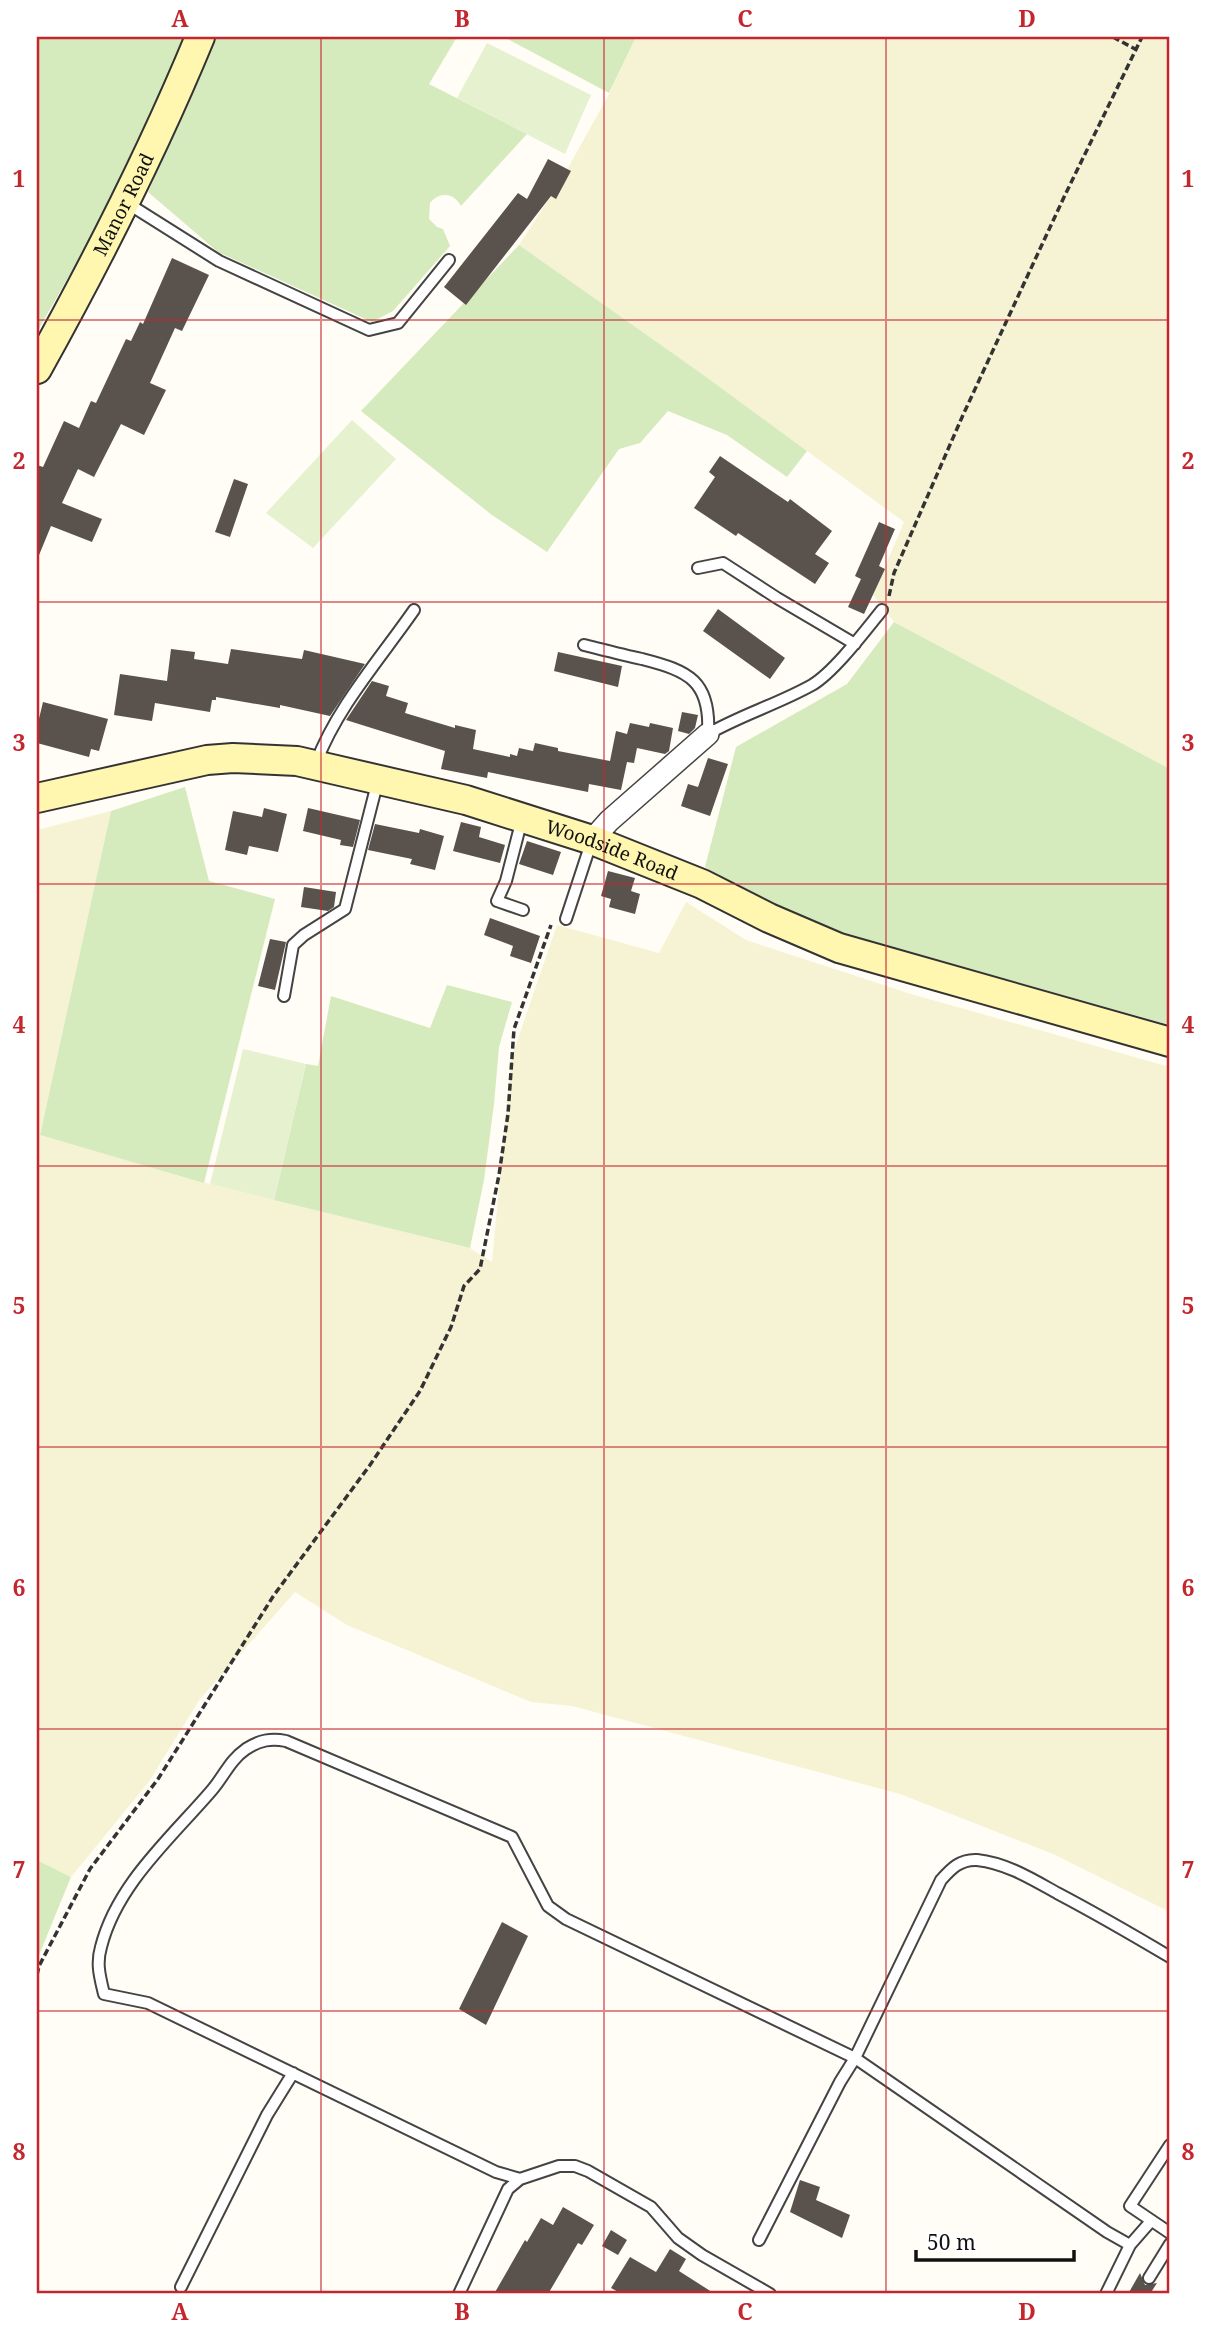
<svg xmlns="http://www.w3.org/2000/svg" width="1207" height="2331" viewBox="0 0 1207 2331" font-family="'Noto Serif',serif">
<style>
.farmland{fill:#f6f3d4}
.green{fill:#d5ebbd}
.pitch{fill:#e6f2cf}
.building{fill:#5a524d}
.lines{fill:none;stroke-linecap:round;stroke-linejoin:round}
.lane-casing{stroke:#444;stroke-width:14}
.street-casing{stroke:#444;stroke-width:24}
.secondary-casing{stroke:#333;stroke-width:32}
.path{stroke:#333;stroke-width:3.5;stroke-dasharray:7 3.5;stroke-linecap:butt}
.lane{stroke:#fff;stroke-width:10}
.street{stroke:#fff;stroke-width:21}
.secondary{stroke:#fff6b0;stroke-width:28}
.grid{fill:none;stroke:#c4262e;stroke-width:2;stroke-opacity:0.55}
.labels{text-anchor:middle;stroke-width:7;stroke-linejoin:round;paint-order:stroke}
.street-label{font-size:19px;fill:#111;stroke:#fff}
.neatline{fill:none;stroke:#c4262e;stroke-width:2.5}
.grid-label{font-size:23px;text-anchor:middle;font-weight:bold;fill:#c4262e}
</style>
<rect width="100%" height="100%" fill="#fffdf5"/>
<path class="farmland" d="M 636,37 L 1170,37 L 1170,769 L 894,622 L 873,595 L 904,522 L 698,371 L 519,245 L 563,177 L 609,94 Z
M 111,811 L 40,1135 L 210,1184 L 470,1248 L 492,1262 L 511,1059 L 557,925 L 659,953 L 686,902 L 746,940 L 911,994 L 1170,1067 L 1170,1912 L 1053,1854 L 900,1794 L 572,1706 L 531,1702 L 347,1625 L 295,1592 L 200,1699 L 148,1783 L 71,1877 L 37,1860 L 37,830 Z"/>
<path class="green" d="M 37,37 L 187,37 L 105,213 L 37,332 Z
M 217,37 L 457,37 L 429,84 L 527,134 L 461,206 C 454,193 440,191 430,203 L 429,219 L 437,227 L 443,229 L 450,246 L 393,311 L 372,322 L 218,252 L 148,192 Z
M 504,37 L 636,37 L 609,93 Z
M 519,245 L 698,371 L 807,451 L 787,477 L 727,435 L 668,411 L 640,443 L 619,449 L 547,552 L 492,515 L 361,411 Z
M 894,622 L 1170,769 L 1170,1025 L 811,925 L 705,867 L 736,747 L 847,684 Z
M 185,787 L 209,881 L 275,899 L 204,1183 L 40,1135 L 111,811 Z
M 447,985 L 512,1002 L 499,1047 L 494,1104 L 484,1180 L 470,1248 L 274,1200 L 306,1064 L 318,1066 L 331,996 L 430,1028 Z
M 37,1860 L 71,1877 L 37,1960 Z"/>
<path class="pitch" d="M 487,43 L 591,95 L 565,154 L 457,98 Z
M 352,420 L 396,459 L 313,548 L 266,513 Z
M 243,1049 L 306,1064 L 274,1200 L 210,1184 Z"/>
<path class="building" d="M 548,159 L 571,171 L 556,199 L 551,196 L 466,305 L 444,287 L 518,193 L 527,199 Z
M 172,258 L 209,275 L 182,331 L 175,328 L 150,383 L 166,390 L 144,435 L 121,424 L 94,477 L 78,469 L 62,503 L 102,519 L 92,542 L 51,526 L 37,560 L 37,465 L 43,467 L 64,421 L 79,428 L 91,401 L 96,403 L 126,339 L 131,341 L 140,322 L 143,324 Z
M 720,456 L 788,502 L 790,499 L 832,531 L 815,554 L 829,563 L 815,584 L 738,533 L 736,536 L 694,508 L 715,477 L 709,472 Z
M 234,479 L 248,484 L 230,537 L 215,532 Z
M 879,522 L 895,529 L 879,566 L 885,569 L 864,614 L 848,607 L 861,579 L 855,576 Z
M 718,609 L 785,658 L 770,679 L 703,631 Z
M 171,649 L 195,652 L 194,659 L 228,664 L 231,649 L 302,659 L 304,650 L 365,664 L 330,716 L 280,705 L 280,708 L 216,697 L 216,700 L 212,700 L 210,712 L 155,703 L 152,721 L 114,715 L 120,674 L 167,681 Z
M 558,652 L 622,666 L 618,687 L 554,671 Z
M 372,681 L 389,686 L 386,696 L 408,703 L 405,713 L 455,728 L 455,725 L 476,730 L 473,749 L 510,757 L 510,754 L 517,756 L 519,748 L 533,751 L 535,743 L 558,748 L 558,751 L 610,761 L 616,731 L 627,734 L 630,723 L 649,727 L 650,723 L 673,728 L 669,751 L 665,754 L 637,748 L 634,763 L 627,762 L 621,790 L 589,784 L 588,792 L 488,772 L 487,778 L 441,769 L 445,751 L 346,720 Z
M 43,702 L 108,719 L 99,751 L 91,749 L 89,757 L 37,743 L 37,727 Z
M 682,712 L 698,715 L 695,728 L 689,734 L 678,731 Z
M 708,758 L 728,764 L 710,816 L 681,806 L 688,784 L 698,787 Z
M 264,808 L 287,814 L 278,852 L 249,846 L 247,855 L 225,850 L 233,811 L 262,817 Z
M 308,808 L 360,820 L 353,847 L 340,845 L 341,840 L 303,831 Z
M 461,822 L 481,827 L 479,837 L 505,845 L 500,863 L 453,851 Z
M 375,824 L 419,833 L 420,829 L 444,836 L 435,870 L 410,864 L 412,859 L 368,850 Z
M 527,841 L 561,852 L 553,875 L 519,864 Z
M 608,871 L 635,878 L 631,891 L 640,894 L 635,914 L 609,907 L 611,899 L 601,896 Z
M 304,887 L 336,892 L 334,907 L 328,911 L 301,907 Z
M 490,918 L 540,936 L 531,963 L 510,956 L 513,946 L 484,935 Z
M 270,939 L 286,942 L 275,990 L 258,986 Z
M 502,1922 L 528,1936 L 486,2025 L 459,2009 Z
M 800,2180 L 820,2187 L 816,2200 L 850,2215 L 842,2238 L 790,2212 Z
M 563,2207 L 594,2225 L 582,2245 L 578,2243 L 548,2294 L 494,2294 L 525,2240 L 527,2242 L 541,2218 L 553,2225 Z
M 611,2230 L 627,2240 L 618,2255 L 602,2246 Z
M 670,2249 L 686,2259 L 679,2271 L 715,2294 L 622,2294 L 611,2288 L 630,2257 L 656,2272 Z
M 1140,2273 L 1145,2285 L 1157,2283 L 1150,2294 L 1128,2294 Z"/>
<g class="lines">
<defs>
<path id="lane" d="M 127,203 L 219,261 L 369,330 L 398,323 L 449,260
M 698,568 L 723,563 L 777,598 L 855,644
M 584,645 C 604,650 623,655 642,659 C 689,671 711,681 708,734
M 708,734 C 741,715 778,704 812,685 C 834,672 865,631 882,610
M 316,763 C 337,707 380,659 414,610
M 522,819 L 506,881 L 497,901 L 523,910
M 566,919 L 592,840
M 284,996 L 293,945 L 304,935 L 345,909 L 378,780
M 1170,2145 L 1130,2206 L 1170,2233
M 759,2240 L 840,2082 L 855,2058 L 566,1919 L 548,1906 L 512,1837 L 286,1741 C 271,1738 260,1740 246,1749 C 230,1760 224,1776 212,1790 C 171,1838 117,1884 101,1947 C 96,1964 100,1977 104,1994 L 148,2003 L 496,2172 L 520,2179 L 559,2166 L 575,2166 L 588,2171 L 651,2207 L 678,2238 L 702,2255 L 770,2294
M 1130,2245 L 1107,2232 L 855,2058 L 941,1880 C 951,1869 960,1859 977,1860 C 1006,1863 1032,1879 1057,1893 C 1095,1913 1133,1935 1170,1957
M 1149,2278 L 1170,2244
M 181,2287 L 267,2115 L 293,2073
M 459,2294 L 508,2189 L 520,2179
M 1106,2294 L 1130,2245 L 1151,2221"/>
<path id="street" d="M 592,840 L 609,821 L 708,734"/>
<g id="secondary">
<path id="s1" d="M 37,369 C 97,261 153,151 200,37"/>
<path id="s2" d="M 37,798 L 207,760 L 233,758 L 297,761 L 466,800 L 592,840 L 702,884 L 769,918 L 839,948 L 1170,1042"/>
</g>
</defs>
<use href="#lane" class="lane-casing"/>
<use href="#street" class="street-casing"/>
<use href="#secondary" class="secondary-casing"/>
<path class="path" d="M 1113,37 L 1135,49
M 889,596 L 894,573 L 963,415 L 1065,195 L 1142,37
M 37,1975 L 39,1966 L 90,1869 L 158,1779 L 274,1595 L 370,1465 L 420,1391 L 451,1327 L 464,1286 L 480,1269 L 499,1175 L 508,1114 L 514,1029 L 551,925"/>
<use href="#lane" class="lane"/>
<use href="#street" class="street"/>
<use href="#secondary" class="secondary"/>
</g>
<path class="grid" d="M 321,37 L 321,2294M 604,37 L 604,2294M 886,37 L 886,2294M 37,320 L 1170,320M 37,602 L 1170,602M 37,884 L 1170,884M 37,1166 L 1170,1166M 37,1447 L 1170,1447M 37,1729 L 1170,1729M 37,2011 L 1170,2011"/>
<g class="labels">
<g class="street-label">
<text dy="7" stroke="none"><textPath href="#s1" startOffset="186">Manor Road</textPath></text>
<text dy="7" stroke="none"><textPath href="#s2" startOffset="592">Woodside Road</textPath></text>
</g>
</g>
<rect width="1207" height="2331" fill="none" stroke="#ffffff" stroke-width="77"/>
<path d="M916 2250v10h158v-10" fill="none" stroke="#111111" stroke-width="3.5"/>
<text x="927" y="2250" font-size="21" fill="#111111" stroke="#ffffff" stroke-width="5" paint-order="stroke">50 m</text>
<rect x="38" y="38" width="1130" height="2254" class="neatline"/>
<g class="grid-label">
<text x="180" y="27">A</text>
<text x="462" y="27">B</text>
<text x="745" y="27">C</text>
<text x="1027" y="27">D</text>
<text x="19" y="187">1</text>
<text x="1188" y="187">1</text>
<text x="19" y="469">2</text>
<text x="1188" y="469">2</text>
<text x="19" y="751">3</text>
<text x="1188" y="751">3</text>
<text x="19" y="1033">4</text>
<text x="1188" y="1033">4</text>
<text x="19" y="1314">5</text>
<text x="1188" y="1314">5</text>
<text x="19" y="1596">6</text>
<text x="1188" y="1596">6</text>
<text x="19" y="1878">7</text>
<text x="1188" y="1878">7</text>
<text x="19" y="2160">8</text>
<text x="1188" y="2160">8</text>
<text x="180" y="2320">A</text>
<text x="462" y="2320">B</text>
<text x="745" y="2320">C</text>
<text x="1027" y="2320">D</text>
</g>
</svg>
